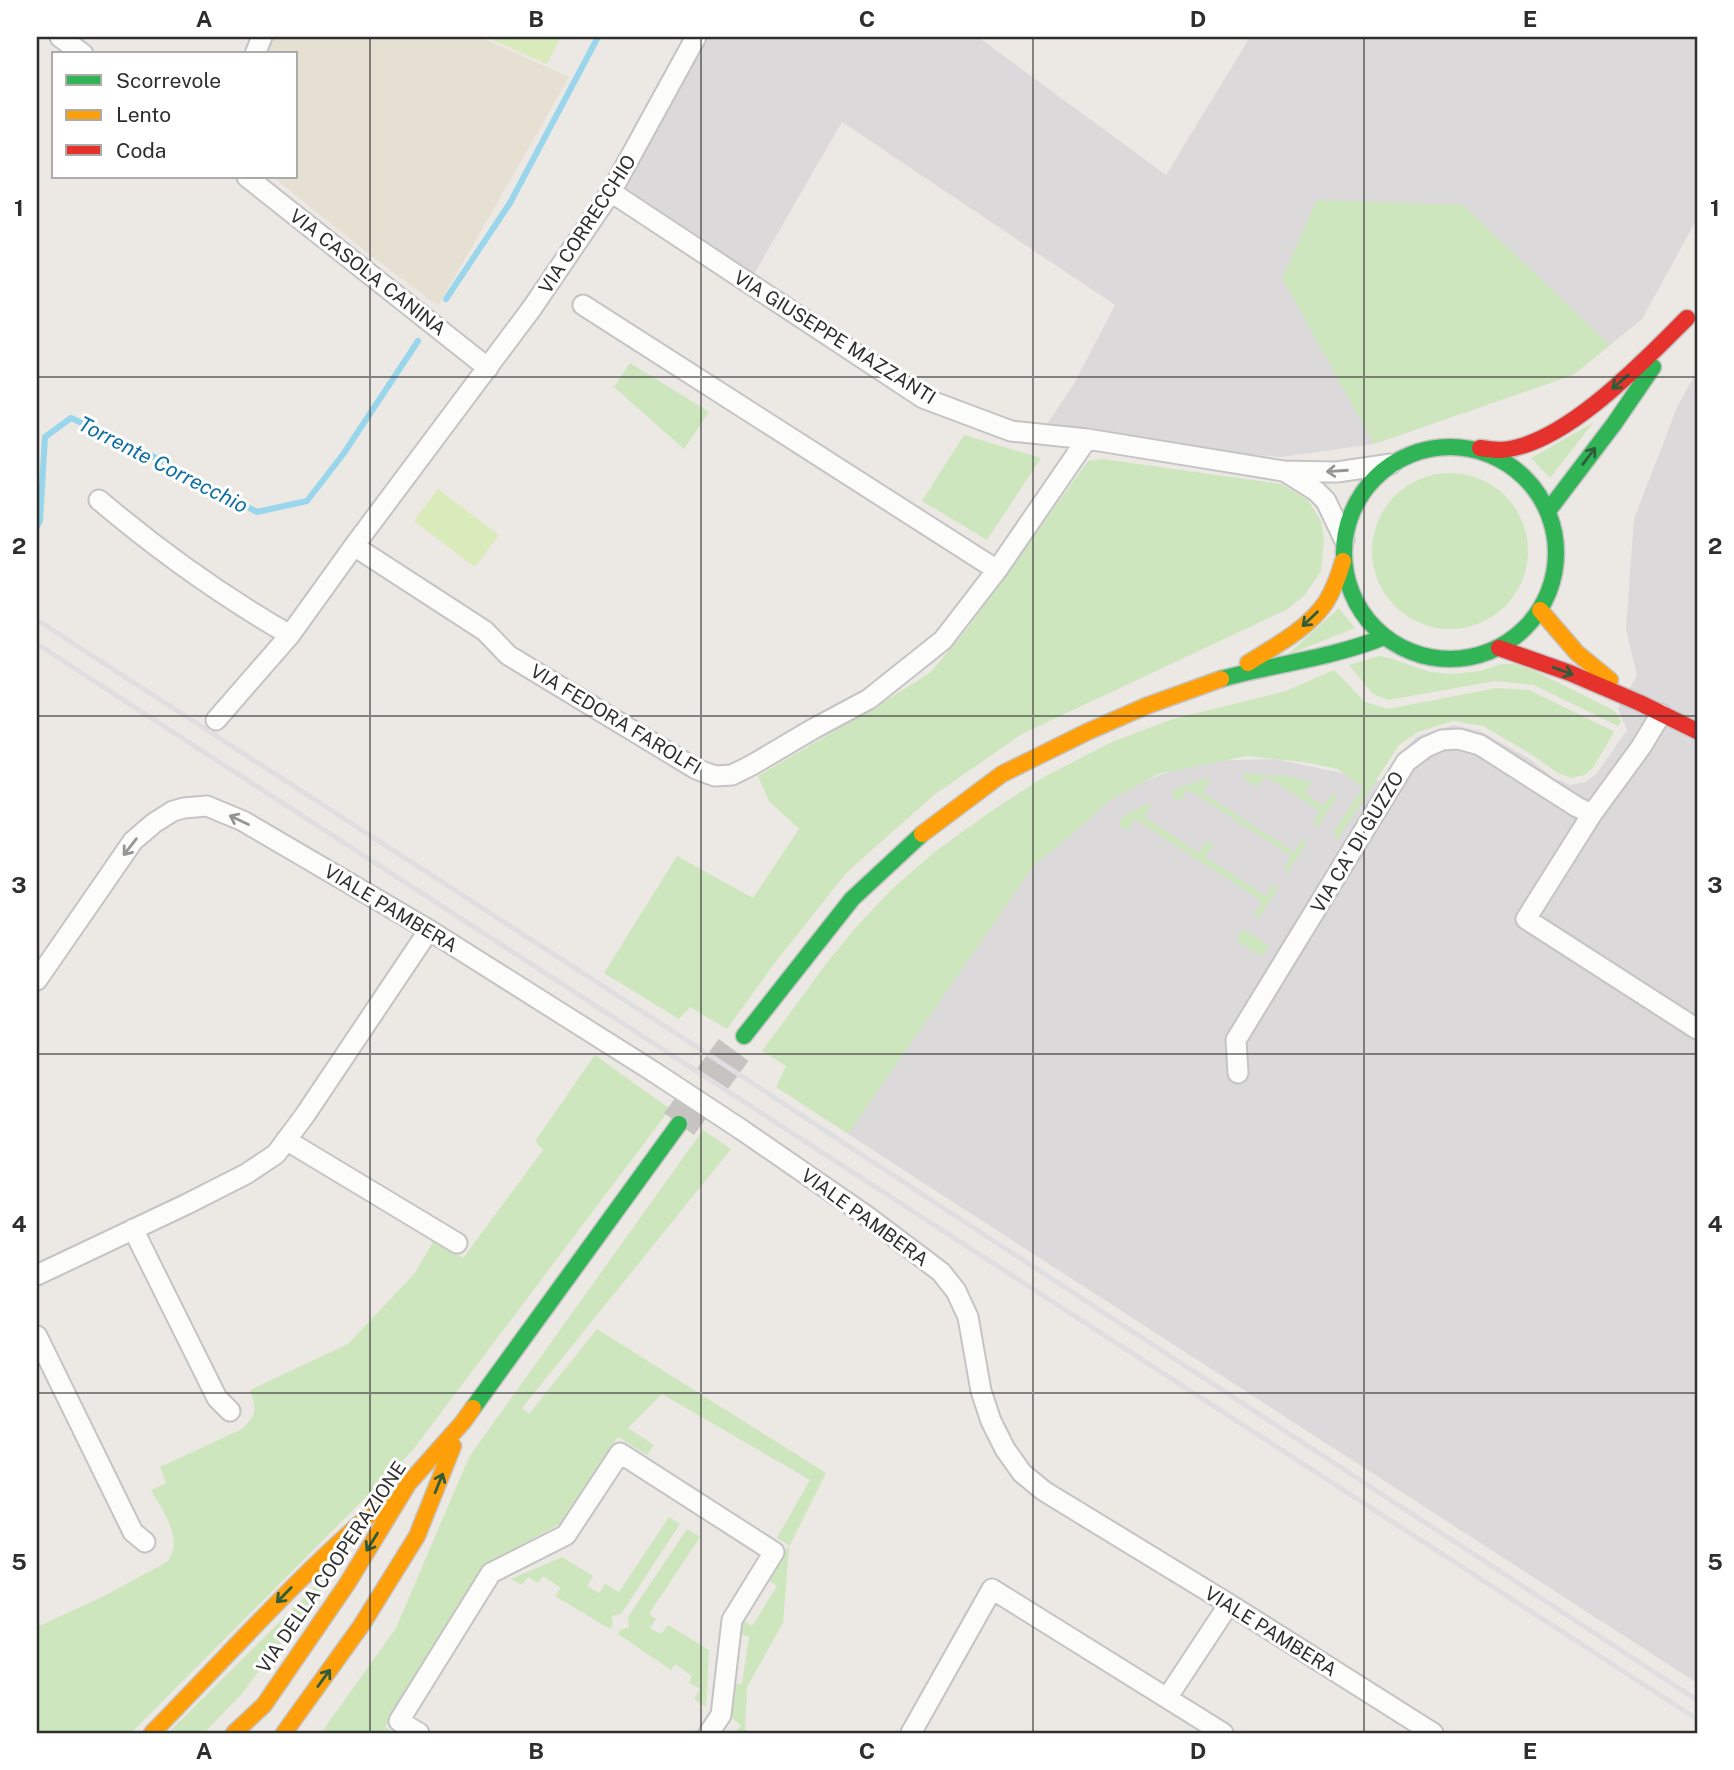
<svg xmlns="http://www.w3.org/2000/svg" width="1734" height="1770" viewBox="0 0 1734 1770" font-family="'Public Sans',sans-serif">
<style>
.industrial{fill:#dcd9db}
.education{fill:#e6e0d3}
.green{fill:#cee6be}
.pitch{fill:#d9eabb}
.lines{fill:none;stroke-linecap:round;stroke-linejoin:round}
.stream{stroke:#99d6ec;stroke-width:6}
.highway-tunnel{stroke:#c6c3c0;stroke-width:37;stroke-dasharray:37 18;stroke-linecap:butt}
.street-casing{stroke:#c5c4c5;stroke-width:23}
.fast-casing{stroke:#c5c4c5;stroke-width:19}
.slow-casing{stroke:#c5c4c5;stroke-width:19}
.jam-casing{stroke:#c5c4c5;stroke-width:19}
.street{stroke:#fcfcfb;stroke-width:19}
.fast{stroke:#30b455;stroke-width:16}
.slow{stroke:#ff9f0a;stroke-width:16}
.jam{stroke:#e5322d;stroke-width:16}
.rail{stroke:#dfdfe1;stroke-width:5}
.street-bridge-casing{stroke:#c5c4c5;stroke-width:23;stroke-linecap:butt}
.street-bridge{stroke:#fcfcfb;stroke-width:19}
.oneway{stroke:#2f5d3c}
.oneway2{stroke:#959594}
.grid{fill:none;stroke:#2e2e2e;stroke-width:2;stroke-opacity:0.55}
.labels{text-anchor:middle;stroke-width:6;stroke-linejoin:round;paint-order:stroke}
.street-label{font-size:19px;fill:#2e2e2e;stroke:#fff}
.water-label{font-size:21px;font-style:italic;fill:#0d6fa3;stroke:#fff}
.neatline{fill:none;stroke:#2e2e2e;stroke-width:2.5}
.grid-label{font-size:23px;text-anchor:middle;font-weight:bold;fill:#2e2e2e}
</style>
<rect width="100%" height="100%" fill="#ece8e4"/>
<path class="industrial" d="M 687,37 L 978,37 L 1166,175 L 1250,37 L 1697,37 L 1697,219 L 1642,319 L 1573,375 L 1374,444 L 1281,457 L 1142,446 L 1041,433 L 1074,384 L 1115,305 L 842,122 L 747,286 L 608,187 Z
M 1697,371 L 1697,1683 L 848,1134 L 1020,857 L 1126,788 L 1198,761 L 1275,759 L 1380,781 L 1399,754 L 1418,736 L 1453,725 L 1480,731 L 1528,758 L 1555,779 L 1570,785 L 1586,782 L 1597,773 L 1627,730 L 1618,709 L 1637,675 L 1626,629 L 1634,519 L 1678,405 Z"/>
<path class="education" d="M 272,37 L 480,37 L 569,77 L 438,306 L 369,254 L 273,177 L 296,177 L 296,54 L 265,54 Z"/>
<path class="green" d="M 1317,200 L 1463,205 L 1610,345 L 1573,375 L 1374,444 L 1282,278 Z
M 630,363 L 709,412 L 684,449 L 614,387 Z
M 1593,423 L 1550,478 L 1531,458 Z
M 964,435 L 1041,458 L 987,540 L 922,501 Z
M 1103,459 L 1281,484 L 1308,500 L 1321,521 L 1324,540 L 1321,571 L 1304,596 L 1286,610 L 1022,734 L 934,795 L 847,872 L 774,964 L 727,1029 L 690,1007 L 679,1019 L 604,973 L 677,856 L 753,898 L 799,829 L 769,801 L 758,776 L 877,706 L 930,673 L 967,629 L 1088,461 Z
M1372 551a78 78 0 1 1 156 0a78 78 0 1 1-156 0Z
M 1339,608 L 1355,628 L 1287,655 Z
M 1379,656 L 1390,658 L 1430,672 L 1453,674 L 1480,671 L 1501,664 L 1514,664 L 1533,670 L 1615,711 L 1621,721 L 1618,726 L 1534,685 L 1495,681 L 1388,700 L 1373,694 L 1349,665 Z
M 1334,670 L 1365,702 L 1388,709 L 1496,688 L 1529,690 L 1613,731 L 1613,734 L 1593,768 L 1584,775 L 1571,778 L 1558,773 L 1531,754 L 1483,726 L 1453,721 L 1418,732 L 1399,745 L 1338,839 L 1335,836 L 1335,830 L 1363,787 L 1338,769 L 1303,762 L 1247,756 L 1158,774 L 1109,801 L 1074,833 L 1034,865 L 848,1134 L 776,1087 L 786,1066 L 762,1051 L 829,960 L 858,925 L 893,888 L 937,850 L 993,810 L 1044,777 L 1112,742 L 1173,719 L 1286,691 Z
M 1244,773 L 1287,776 L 1312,782 L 1305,793 L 1323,806 L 1333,793 L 1337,796 L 1318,827 L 1313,823 L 1320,811 L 1265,776 L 1257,787 L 1245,780 Z
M 1206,778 L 1210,780 L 1202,792 L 1294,852 L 1303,839 L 1307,842 L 1288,872 L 1284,869 L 1291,856 L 1187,789 L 1180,802 L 1172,796 L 1173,790 Z
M 1145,804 L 1152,805 L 1144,817 L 1199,853 L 1207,841 L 1213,845 L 1205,857 L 1266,896 L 1273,885 L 1278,889 L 1259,917 L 1254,914 L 1262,901 L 1134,819 L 1127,831 L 1119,826 L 1120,819 Z
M 1243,929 L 1269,946 L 1262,957 L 1236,940 Z
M 595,1055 L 670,1109 L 412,1451 L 133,1731 L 127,1733 L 37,1733 L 37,1627 L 102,1597 L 167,1562 C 185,1539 163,1512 151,1490 L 166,1483 L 160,1467 L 242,1429 C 257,1415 257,1409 250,1390 L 348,1344 L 415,1273 L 434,1240 L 463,1258 L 543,1150 L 535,1141 Z
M 703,1130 L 731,1149 L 522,1408 L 529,1414 L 597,1329 L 826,1473 L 789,1547 L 783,1623 L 747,1687 L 745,1729 L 749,1733 L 736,1733 L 741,1725 L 729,1716 L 731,1684 L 742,1684 L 749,1636 L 737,1634 L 738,1628 L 743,1620 L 752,1626 L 777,1586 L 768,1580 L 789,1545 L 777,1538 L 810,1480 L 662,1394 L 628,1428 L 654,1445 L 647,1455 L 618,1437 L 560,1524 L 486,1564 L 385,1727 L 394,1733 L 321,1733 L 396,1628 L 469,1457 Z
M 669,1517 L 680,1524 L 621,1614 L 612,1616 L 613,1625 L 610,1629 L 555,1596 L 561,1588 L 543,1576 L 538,1583 L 528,1577 L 522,1585 L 511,1579 L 562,1557 L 593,1576 L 587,1586 L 599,1593 L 605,1584 L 619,1592 Z
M 687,1529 L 700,1537 L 649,1614 L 656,1619 L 650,1628 L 661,1634 L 668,1625 L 709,1650 L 706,1707 L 694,1699 L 700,1689 L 689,1682 L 692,1676 L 675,1664 L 671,1670 L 618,1634 L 620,1630 L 629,1627 L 628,1617 Z
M 351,1551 L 240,1696 L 204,1733 L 168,1733 Z"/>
<path class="pitch" d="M 486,37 L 561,37 L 547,64 Z
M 438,489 L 499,535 L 475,567 L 414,521 Z"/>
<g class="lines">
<path class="stream" d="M 446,299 L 510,203 L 598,37
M 37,526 L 40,521 L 45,437 L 71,418 L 137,448 L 257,512 L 307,501 L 344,453 L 418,341"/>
<path class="highway-tunnel" d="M 679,1124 L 744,1036"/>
<defs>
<path id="street" d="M 60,37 L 83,54
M 255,54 L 262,37
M 247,177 L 488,368
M 611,192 L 923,398 L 1011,431 L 1087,439 L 1283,471 L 1337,472 L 1391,464
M 583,305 L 997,570
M 1284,471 L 1316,491 L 1326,501 L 1344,539
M 99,500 C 158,550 222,596 290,635
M 354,546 L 485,631 L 508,655 L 696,769 L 715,776 L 732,775 L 752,765 L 813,729 L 869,699 L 943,640 L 997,570 L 1087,439
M 1661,714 L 1641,747 L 1592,814 L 1526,919 L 1697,1029
M 216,720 L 290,635 L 354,546 L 532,308 L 611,192 L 696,37
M 37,980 L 133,841 L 154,823 L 173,811 L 184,808 L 207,806 L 243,821 L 429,930 L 654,1072
M 1238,1073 L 1236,1040 L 1406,762 L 1426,747 L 1442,740 L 1459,739 L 1480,745 L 1577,807 L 1592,814
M 742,1130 L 868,1217 L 941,1272 L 956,1291 L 968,1317 L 981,1391 L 991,1421 L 1005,1449 L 1022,1473 L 1044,1491 L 1229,1604 L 1433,1733
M 286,1140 L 457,1243
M 133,1229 L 217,1398 L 230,1411
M 37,1275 L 187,1204 L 246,1174 L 276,1154 L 305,1115 L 429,930
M 37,1336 L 133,1532 L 145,1542
M 1167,1698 L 1229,1604
M 419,1733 L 399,1721 L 491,1573 L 566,1535 L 620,1453 L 774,1552 L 732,1620 L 721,1715 L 709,1733
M 911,1733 L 992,1589 L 1223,1733"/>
<path id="fast" d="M1344 553a106 106 0 1 1 212 0a106 106 0 1 1-212 0Z
M 1548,511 L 1614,424 L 1653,367
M 1221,679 C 1275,664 1332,658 1384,637
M 744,1036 L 852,899 L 922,834
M 473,1408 L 679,1124"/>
<path id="slow" d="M 1540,610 L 1577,653 L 1610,680
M 1248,663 C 1275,646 1308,629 1326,602 C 1334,589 1339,575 1343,561
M 922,834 L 1002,774 L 1087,732 L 1146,706 L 1221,679
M 152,1733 C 229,1655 301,1572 385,1502
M 234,1733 L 264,1705 L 347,1584 L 408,1484 L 463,1422 L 473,1408
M 284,1733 L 361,1626 L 417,1536 L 453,1446"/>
<path id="jam" d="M 1480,448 C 1487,449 1494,450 1501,450 C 1564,446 1644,361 1687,318
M 1499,648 L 1570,673 L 1640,703 L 1697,731"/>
</defs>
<use href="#street" class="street-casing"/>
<use href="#fast" class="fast-casing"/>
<use href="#slow" class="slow-casing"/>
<use href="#jam" class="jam-casing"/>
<use href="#street" class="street"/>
<use href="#fast" class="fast"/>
<use href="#slow" class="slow"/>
<use href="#jam" class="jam"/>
<path class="rail" d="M 37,620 L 677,1034 L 1697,1700
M 37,644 L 1697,1719"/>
<defs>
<path id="street-bridge" d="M 654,1072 L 742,1130"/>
</defs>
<use href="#street-bridge" class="street-bridge-casing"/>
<use href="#street-bridge" class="street-bridge"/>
</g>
<defs><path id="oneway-shaft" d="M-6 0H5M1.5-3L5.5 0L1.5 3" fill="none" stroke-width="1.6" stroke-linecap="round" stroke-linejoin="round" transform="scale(1.75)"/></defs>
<g class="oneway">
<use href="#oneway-shaft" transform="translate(1620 382) rotate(139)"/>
<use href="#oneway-shaft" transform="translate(1589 456) rotate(-53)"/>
<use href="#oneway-shaft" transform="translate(1310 619) rotate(136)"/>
<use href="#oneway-shaft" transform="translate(1563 671) rotate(20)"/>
<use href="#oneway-shaft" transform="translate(439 1483) rotate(-68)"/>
<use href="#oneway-shaft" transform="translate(372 1542) rotate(122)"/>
<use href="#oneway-shaft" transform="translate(284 1595) rotate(134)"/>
<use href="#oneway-shaft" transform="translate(324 1678) rotate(-54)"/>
</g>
<g class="oneway2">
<use href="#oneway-shaft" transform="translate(1337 471) rotate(176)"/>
<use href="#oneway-shaft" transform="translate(239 820) rotate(-155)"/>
<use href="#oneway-shaft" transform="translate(130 847) rotate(128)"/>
</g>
<path class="grid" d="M 370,37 L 370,1733M 701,37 L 701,1733M 1033,37 L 1033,1733M 1364,37 L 1364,1733M 37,377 L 1697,377M 37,716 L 1697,716M 37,1054 L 1697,1054M 37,1393 L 1697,1393"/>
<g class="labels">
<g class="street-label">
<text transform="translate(587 224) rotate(-57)" y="7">VIA CORRECCHIO</text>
<text transform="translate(368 272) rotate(38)" y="7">VIA CASOLA CANINA</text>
<text transform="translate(835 337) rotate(32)" y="7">VIA GIUSEPPE MAZZANTI</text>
<text transform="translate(616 719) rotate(31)" y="7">VIA FEDORA FAROLFI</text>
<text transform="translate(1357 842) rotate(-59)" y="7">VIA CA' DI GUZZO</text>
<text transform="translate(391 908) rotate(31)" y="7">VIALE PAMBERA</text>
<text transform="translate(865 1217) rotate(36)" y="7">VIALE PAMBERA</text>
<text transform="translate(331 1567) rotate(-56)" y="7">VIA DELLA COOPERAZIONE</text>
<text transform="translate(1271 1631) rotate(32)" y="7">VIALE PAMBERA</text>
</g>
<g class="water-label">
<text transform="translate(163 465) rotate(27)" y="7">Torrente Correcchio</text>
</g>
</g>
<rect width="1734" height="1770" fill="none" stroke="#ffffff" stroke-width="77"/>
<rect x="52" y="52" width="245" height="126" fill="#ffffff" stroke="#ababab" stroke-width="2"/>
<rect x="66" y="75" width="35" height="10" fill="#30b455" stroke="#ababab" stroke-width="2"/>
<text x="116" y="88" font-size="21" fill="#2e2e2e">Scorrevole</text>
<rect x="66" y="110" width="35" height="10" fill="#ff9f0a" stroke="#ababab" stroke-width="2"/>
<text x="116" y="122" font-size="21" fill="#2e2e2e">Lento</text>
<rect x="66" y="145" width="35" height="10" fill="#e5322d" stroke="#ababab" stroke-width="2"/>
<text x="116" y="158" font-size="21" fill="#2e2e2e">Coda</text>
<rect x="38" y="38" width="1658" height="1694" class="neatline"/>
<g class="grid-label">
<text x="204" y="27">A</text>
<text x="536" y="27">B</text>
<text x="867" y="27">C</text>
<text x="1198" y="27">D</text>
<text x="1530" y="27">E</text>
<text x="19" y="216">1</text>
<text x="1715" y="216">1</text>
<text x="19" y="554">2</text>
<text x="1715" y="554">2</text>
<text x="19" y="893">3</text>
<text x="1715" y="893">3</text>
<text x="19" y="1232">4</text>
<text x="1715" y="1232">4</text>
<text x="19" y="1570">5</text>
<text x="1715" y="1570">5</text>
<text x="204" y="1759">A</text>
<text x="536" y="1759">B</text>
<text x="867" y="1759">C</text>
<text x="1198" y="1759">D</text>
<text x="1530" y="1759">E</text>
</g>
</svg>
